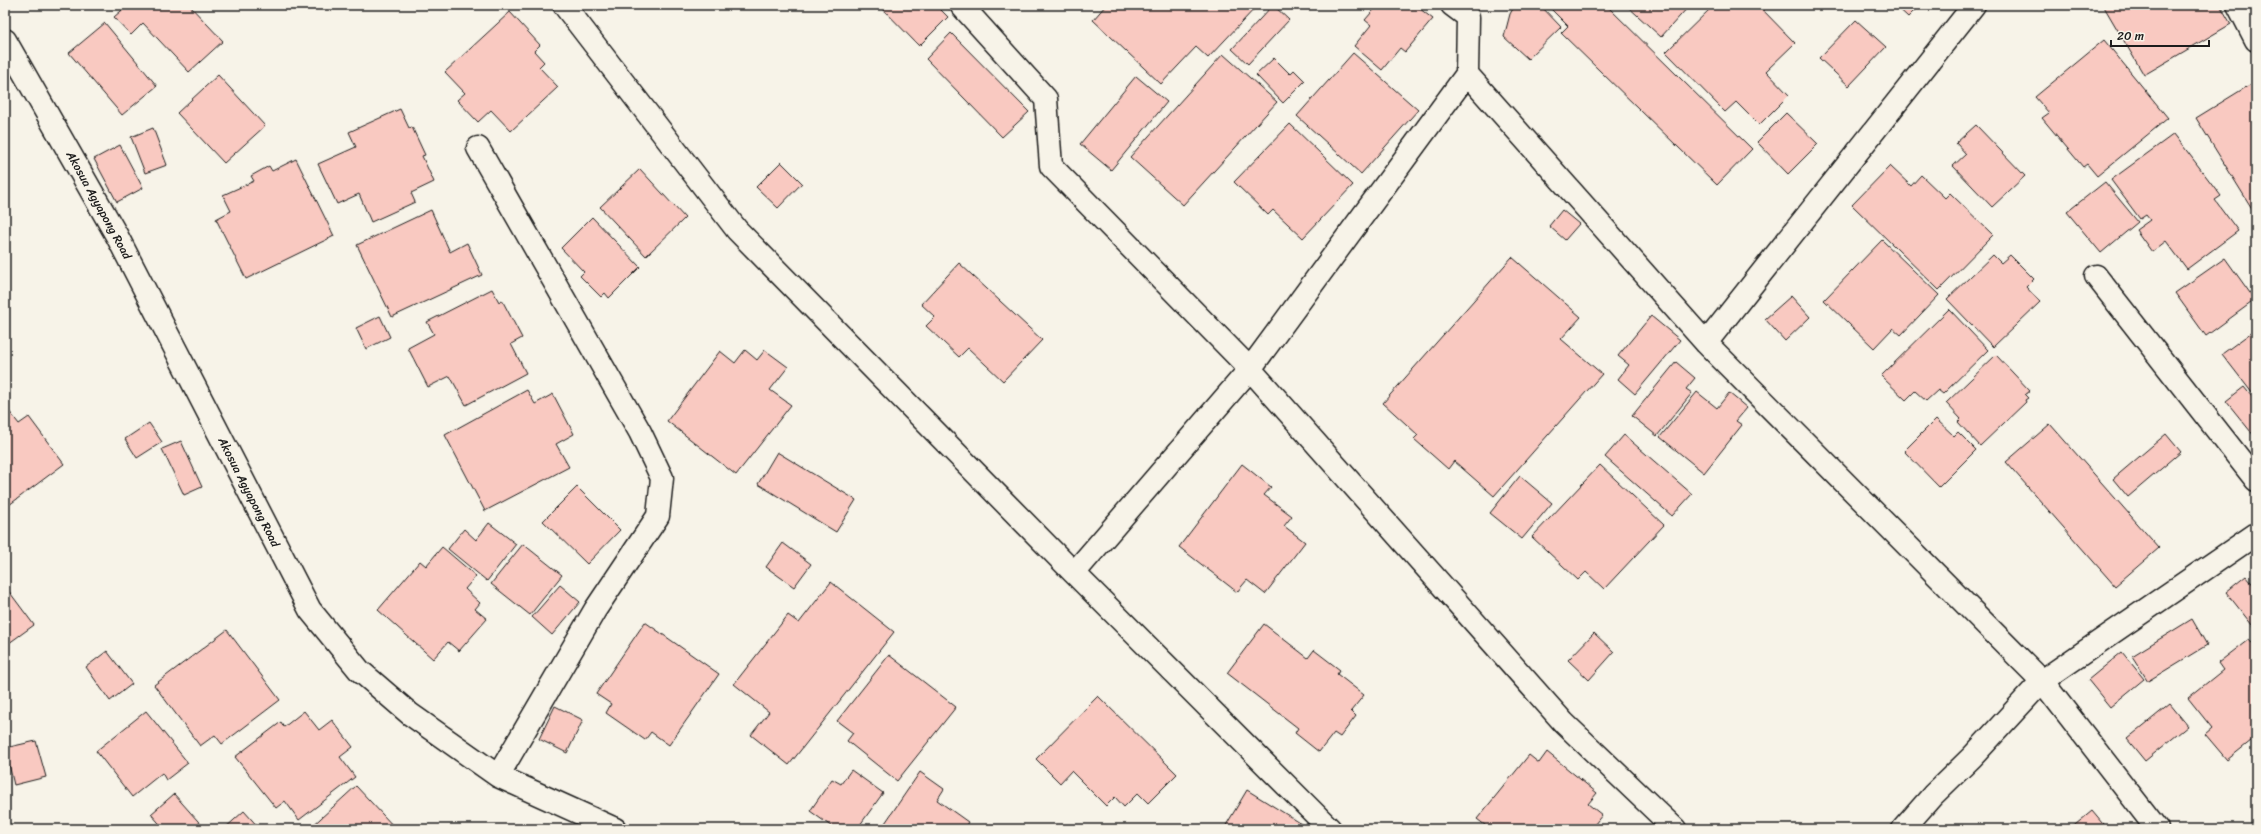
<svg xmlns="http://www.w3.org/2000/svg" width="2261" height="834" viewBox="0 0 2261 834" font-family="Sriracha,sans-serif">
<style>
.building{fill:#f9c9c1;stroke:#1c1c1c}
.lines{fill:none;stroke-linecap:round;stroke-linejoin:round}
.street-casing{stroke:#1c1c1c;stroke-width:25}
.street{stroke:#f7f3e8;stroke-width:22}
.labels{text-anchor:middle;stroke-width:3;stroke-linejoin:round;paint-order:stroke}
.street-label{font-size:12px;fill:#1c1c1c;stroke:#f7f3e8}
</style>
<rect width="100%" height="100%" fill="#f7f3e8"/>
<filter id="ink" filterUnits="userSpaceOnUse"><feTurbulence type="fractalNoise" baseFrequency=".025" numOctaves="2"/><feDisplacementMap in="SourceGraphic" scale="8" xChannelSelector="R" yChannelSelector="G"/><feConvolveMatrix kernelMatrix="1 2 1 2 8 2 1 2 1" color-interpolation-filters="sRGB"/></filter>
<g filter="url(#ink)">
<path class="building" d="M 128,5 L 189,5 L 223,41 L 189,72 L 143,23 L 131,35 L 114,17 Z
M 879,5 L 936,5 L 948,17 L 919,46 Z
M 1106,5 L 1258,5 L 1208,58 L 1196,47 L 1161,84 L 1093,20 Z
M 1273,5 L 1289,20 L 1248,64 L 1232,49 Z
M 1378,5 L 1415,5 L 1433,19 L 1405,52 L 1400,48 L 1382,70 L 1354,46 L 1371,25 L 1365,20 Z
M 1515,5 L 1540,5 L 1561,27 L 1528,59 L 1504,37 L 1510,14 Z
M 1547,5 L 1606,5 L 1752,149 L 1717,185 L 1561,33 L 1568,26 Z
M 1626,5 L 1690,5 L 1661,37 Z
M 1714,5 L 1758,5 L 1795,43 L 1766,71 L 1789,95 L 1759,125 L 1736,102 L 1725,112 L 1666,52 Z
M 1895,5 L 1920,5 L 1908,17 Z
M 2103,5 L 2220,5 L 2231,24 L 2144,75 Z
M 510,12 L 540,45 L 534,51 L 544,62 L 539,67 L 558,87 L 511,131 L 491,110 L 478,122 L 457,100 L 465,93 L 445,72 Z
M 1856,20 L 1886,47 L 1849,86 L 1819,58 Z
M 105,23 L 157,86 L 122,115 L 69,53 Z
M 951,33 L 1029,112 L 1002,137 L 926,59 Z
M 2104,40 L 2168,118 L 2097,176 L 2087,164 L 2083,167 L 2042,118 L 2049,113 L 2035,97 Z
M 1353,53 L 1418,110 L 1361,174 L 1297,116 Z
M 1223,54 L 1277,102 L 1183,205 L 1130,157 Z
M 1274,58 L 1290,74 L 1294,70 L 1305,81 L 1283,103 L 1256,75 Z
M 218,75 L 265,126 L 224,163 L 177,113 Z
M 1136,76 L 1167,102 L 1111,170 L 1080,144 Z
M 2256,81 L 2256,215 L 2196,118 Z
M 400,109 L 409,128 L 412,127 L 425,155 L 422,156 L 434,182 L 411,193 L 415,202 L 371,222 L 359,194 L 337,204 L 318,164 L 356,147 L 349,132 Z
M 1786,113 L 1818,144 L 1788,174 L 1757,142 Z
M 1290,124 L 1353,185 L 1303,238 L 1273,210 L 1268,215 L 1234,182 Z
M 1976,125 L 2025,176 L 1992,207 L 1953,166 L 1966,154 L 1956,143 Z
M 153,128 L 167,165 L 145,173 L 131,137 Z
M 2174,134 L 2221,196 L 2215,200 L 2238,231 L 2187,269 L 2166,241 L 2152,252 L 2136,230 L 2150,220 L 2146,215 L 2140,219 L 2111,180 Z
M 120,145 L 143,188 L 117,202 L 94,159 Z
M 296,159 L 334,236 L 246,279 L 216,219 L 231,211 L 223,195 L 254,181 L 251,176 L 269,166 L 272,171 Z
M 781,162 L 802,183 L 778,208 L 756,187 Z
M 1890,166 L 1911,186 L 1921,175 L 1945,198 L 1950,193 L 1993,235 L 1939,290 L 1852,205 Z
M 640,169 L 685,218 L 646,256 L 600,207 Z
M 2105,182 L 2138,222 L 2101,253 L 2067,212 Z
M 431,210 L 450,252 L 467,243 L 482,275 L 392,317 L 357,245 Z
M 1562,210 L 1579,224 L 1565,240 L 1549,226 Z
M 592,217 L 640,267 L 609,298 L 605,293 L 601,297 L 580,276 L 584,272 L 561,248 Z
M 1882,240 L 1939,295 L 1901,335 L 1893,328 L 1874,348 L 1824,300 Z
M 1993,255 L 2001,263 L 2010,255 L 2034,279 L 2026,287 L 2040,302 L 1993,347 L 1947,299 Z
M 1512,257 L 1581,317 L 1561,339 L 1602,374 L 1494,496 L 1454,461 L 1448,469 L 1414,439 L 1418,435 L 1383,403 Z
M 2225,258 L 2255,300 L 2206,336 L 2175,293 Z
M 959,263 L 1042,340 L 1003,381 L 968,348 L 959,357 L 926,326 L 935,317 L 921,304 Z
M 492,289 L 499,302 L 502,300 L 522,338 L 511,344 L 526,373 L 466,405 L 450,376 L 428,387 L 408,348 L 434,334 L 427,322 Z
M 1791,296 L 1810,317 L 1785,341 L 1765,319 Z
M 1949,309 L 1988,350 L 1943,394 L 1938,390 L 1926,401 L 1915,391 L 1906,400 L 1881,376 Z
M 380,316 L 390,337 L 366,349 L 356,328 Z
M 1651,316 L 1680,340 L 1635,394 L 1618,379 L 1629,365 L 1618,356 Z
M 2256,329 L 2256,398 L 2222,354 Z
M 745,350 L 757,360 L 765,350 L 788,367 L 770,390 L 791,405 L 736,475 L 667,421 L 720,351 L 735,363 Z
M 1996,355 L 2030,391 L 2025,395 L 2028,398 L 2025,400 L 2026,402 L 1980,446 L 1958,422 L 1961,419 L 1946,403 Z
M 1676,362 L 1695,378 L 1686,389 L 1692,393 L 1657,436 L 1632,416 Z
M 2244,387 L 2256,402 L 2255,437 L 2226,401 Z
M 527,390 L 535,404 L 553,394 L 574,434 L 556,444 L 569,467 L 485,511 L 445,435 Z
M 1697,392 L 1717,408 L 1729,393 L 1747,408 L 1736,421 L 1742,425 L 1704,473 L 1660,437 Z
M 5,406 L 19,424 L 29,417 L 64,464 L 5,508 Z
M 1936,419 L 1954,436 L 1958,432 L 1976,450 L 1939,487 L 1904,451 Z
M 149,423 L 162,442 L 137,458 L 125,439 Z
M 2050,424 L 2159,548 L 2115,586 L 2006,462 Z
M 2166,434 L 2181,452 L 2128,497 L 2113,479 Z
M 1624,435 L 1692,494 L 1672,516 L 1605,457 Z
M 181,441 L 202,487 L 184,495 L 162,449 Z
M 777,452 L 856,500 L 836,532 L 758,484 Z
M 1242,464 L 1271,487 L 1264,495 L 1292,516 L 1284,526 L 1305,542 L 1265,594 L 1247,580 L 1237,592 L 1179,547 Z
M 1600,465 L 1664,525 L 1604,589 L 1586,572 L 1578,580 L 1532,537 Z
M 1520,476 L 1552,503 L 1522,539 L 1490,513 Z
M 577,487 L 620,530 L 587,564 L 543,521 Z
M 489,523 L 516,544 L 487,581 L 448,549 L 464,529 L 476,540 Z
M 783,543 L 811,564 L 794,587 L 766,567 Z
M 523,544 L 562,575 L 530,615 L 491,584 Z
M 442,547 L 476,576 L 465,589 L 480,603 L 475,609 L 487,619 L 459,651 L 448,642 L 433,659 L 378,610 L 420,561 L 426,566 Z
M 2246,576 L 2256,588 L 2256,630 L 2226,592 Z
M 831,582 L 894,632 L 789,765 L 751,735 L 769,712 L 734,684 L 788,615 L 799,623 Z
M 560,585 L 580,602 L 552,635 L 532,617 Z
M 5,586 L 34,625 L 5,646 Z
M 2192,619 L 2207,645 L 2148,681 L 2132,656 Z
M 645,622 L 719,674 L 669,745 L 651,732 L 645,740 L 606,713 L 611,704 L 596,694 Z
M 1264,624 L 1308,658 L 1314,650 L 1340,670 L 1337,674 L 1364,695 L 1351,711 L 1356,716 L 1340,737 L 1334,733 L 1319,752 L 1295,733 L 1298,728 L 1227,673 Z
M 227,630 L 280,700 L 222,744 L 215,735 L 200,746 L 154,685 Z
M 1594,633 L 1614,652 L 1589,680 L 1568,660 Z
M 2249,639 L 2256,647 L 2256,737 L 2227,760 L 2205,734 L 2212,728 L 2188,698 L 2223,670 L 2218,663 Z
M 107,651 L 132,684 L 110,701 L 86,667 Z
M 2122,652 L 2144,679 L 2110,707 L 2088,680 Z
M 889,655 L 956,707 L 897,781 L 847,741 L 853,733 L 837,721 Z
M 1098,696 L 1177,774 L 1148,803 L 1138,793 L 1124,807 L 1115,797 L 1106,806 L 1071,771 L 1060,783 L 1036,759 Z
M 2170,704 L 2188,726 L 2145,761 L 2127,739 Z
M 555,706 L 583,720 L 567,753 L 539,739 Z
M 146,711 L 188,763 L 166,780 L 162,773 L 132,797 L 96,751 Z
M 304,711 L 319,730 L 332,720 L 353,747 L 340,757 L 355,777 L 299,820 L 285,801 L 276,808 L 235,757 L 281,722 L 284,727 Z
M 36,741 L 46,777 L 14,785 L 5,748 Z
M 1547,752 L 1597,793 L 1588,804 L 1602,815 L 1591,829 L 1490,829 L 1477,819 L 1529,755 L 1539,763 Z
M 851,770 L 883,793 L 857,829 L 835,829 L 810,811 L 832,779 L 841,784 Z
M 920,772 L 944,789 L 937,800 L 968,822 L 964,829 L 887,829 L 883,826 Z
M 356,786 L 396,829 L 309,829 Z
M 1247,790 L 1310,829 L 1228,829 L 1225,827 Z
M 174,794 L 205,829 L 164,829 L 151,814 Z
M 244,811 L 260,829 L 224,829 Z
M 2092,811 L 2107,829 L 2070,829 Z"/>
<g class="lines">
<defs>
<path id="street" d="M 564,5 L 737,230 L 1074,573
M 961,5 L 1046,99 L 1051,166 L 1250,369 L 1074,573 L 1330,829
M 1452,5 L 1468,17 L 1467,74
M 2238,5 L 2256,40
M 5,40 L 117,236 L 310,610 L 359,670 L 410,714 L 498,776 L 615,829
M 478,148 L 640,432 L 662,478 L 658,516 L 595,610 L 498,776
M 2096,276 L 2256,480
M 1706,343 L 1974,5
M 1675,829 L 1564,723 L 1250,369 L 1467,74 L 1706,343 L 2042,681 L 2157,829
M 1903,829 L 1933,795 L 1972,757 L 2042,681 L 2256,534"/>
</defs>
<use href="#street" class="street-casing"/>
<use href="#street" class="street"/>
</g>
</g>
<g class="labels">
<g class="street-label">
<text transform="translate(99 205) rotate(61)" y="4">Akosua Agyapong Road</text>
<text transform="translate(249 492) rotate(63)" y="4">Akosua Agyapong Road</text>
</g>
</g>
<rect width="2261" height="834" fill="none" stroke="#f7f3e8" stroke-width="20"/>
<rect x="10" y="10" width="2241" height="814" fill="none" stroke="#1c1c1c" stroke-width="1.5" filter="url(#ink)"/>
<path d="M2111 40v6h98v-6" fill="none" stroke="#1c1c1c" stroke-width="2"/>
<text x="2117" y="40" font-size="12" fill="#1c1c1c" stroke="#f7f3e8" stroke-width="3" paint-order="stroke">20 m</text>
</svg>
